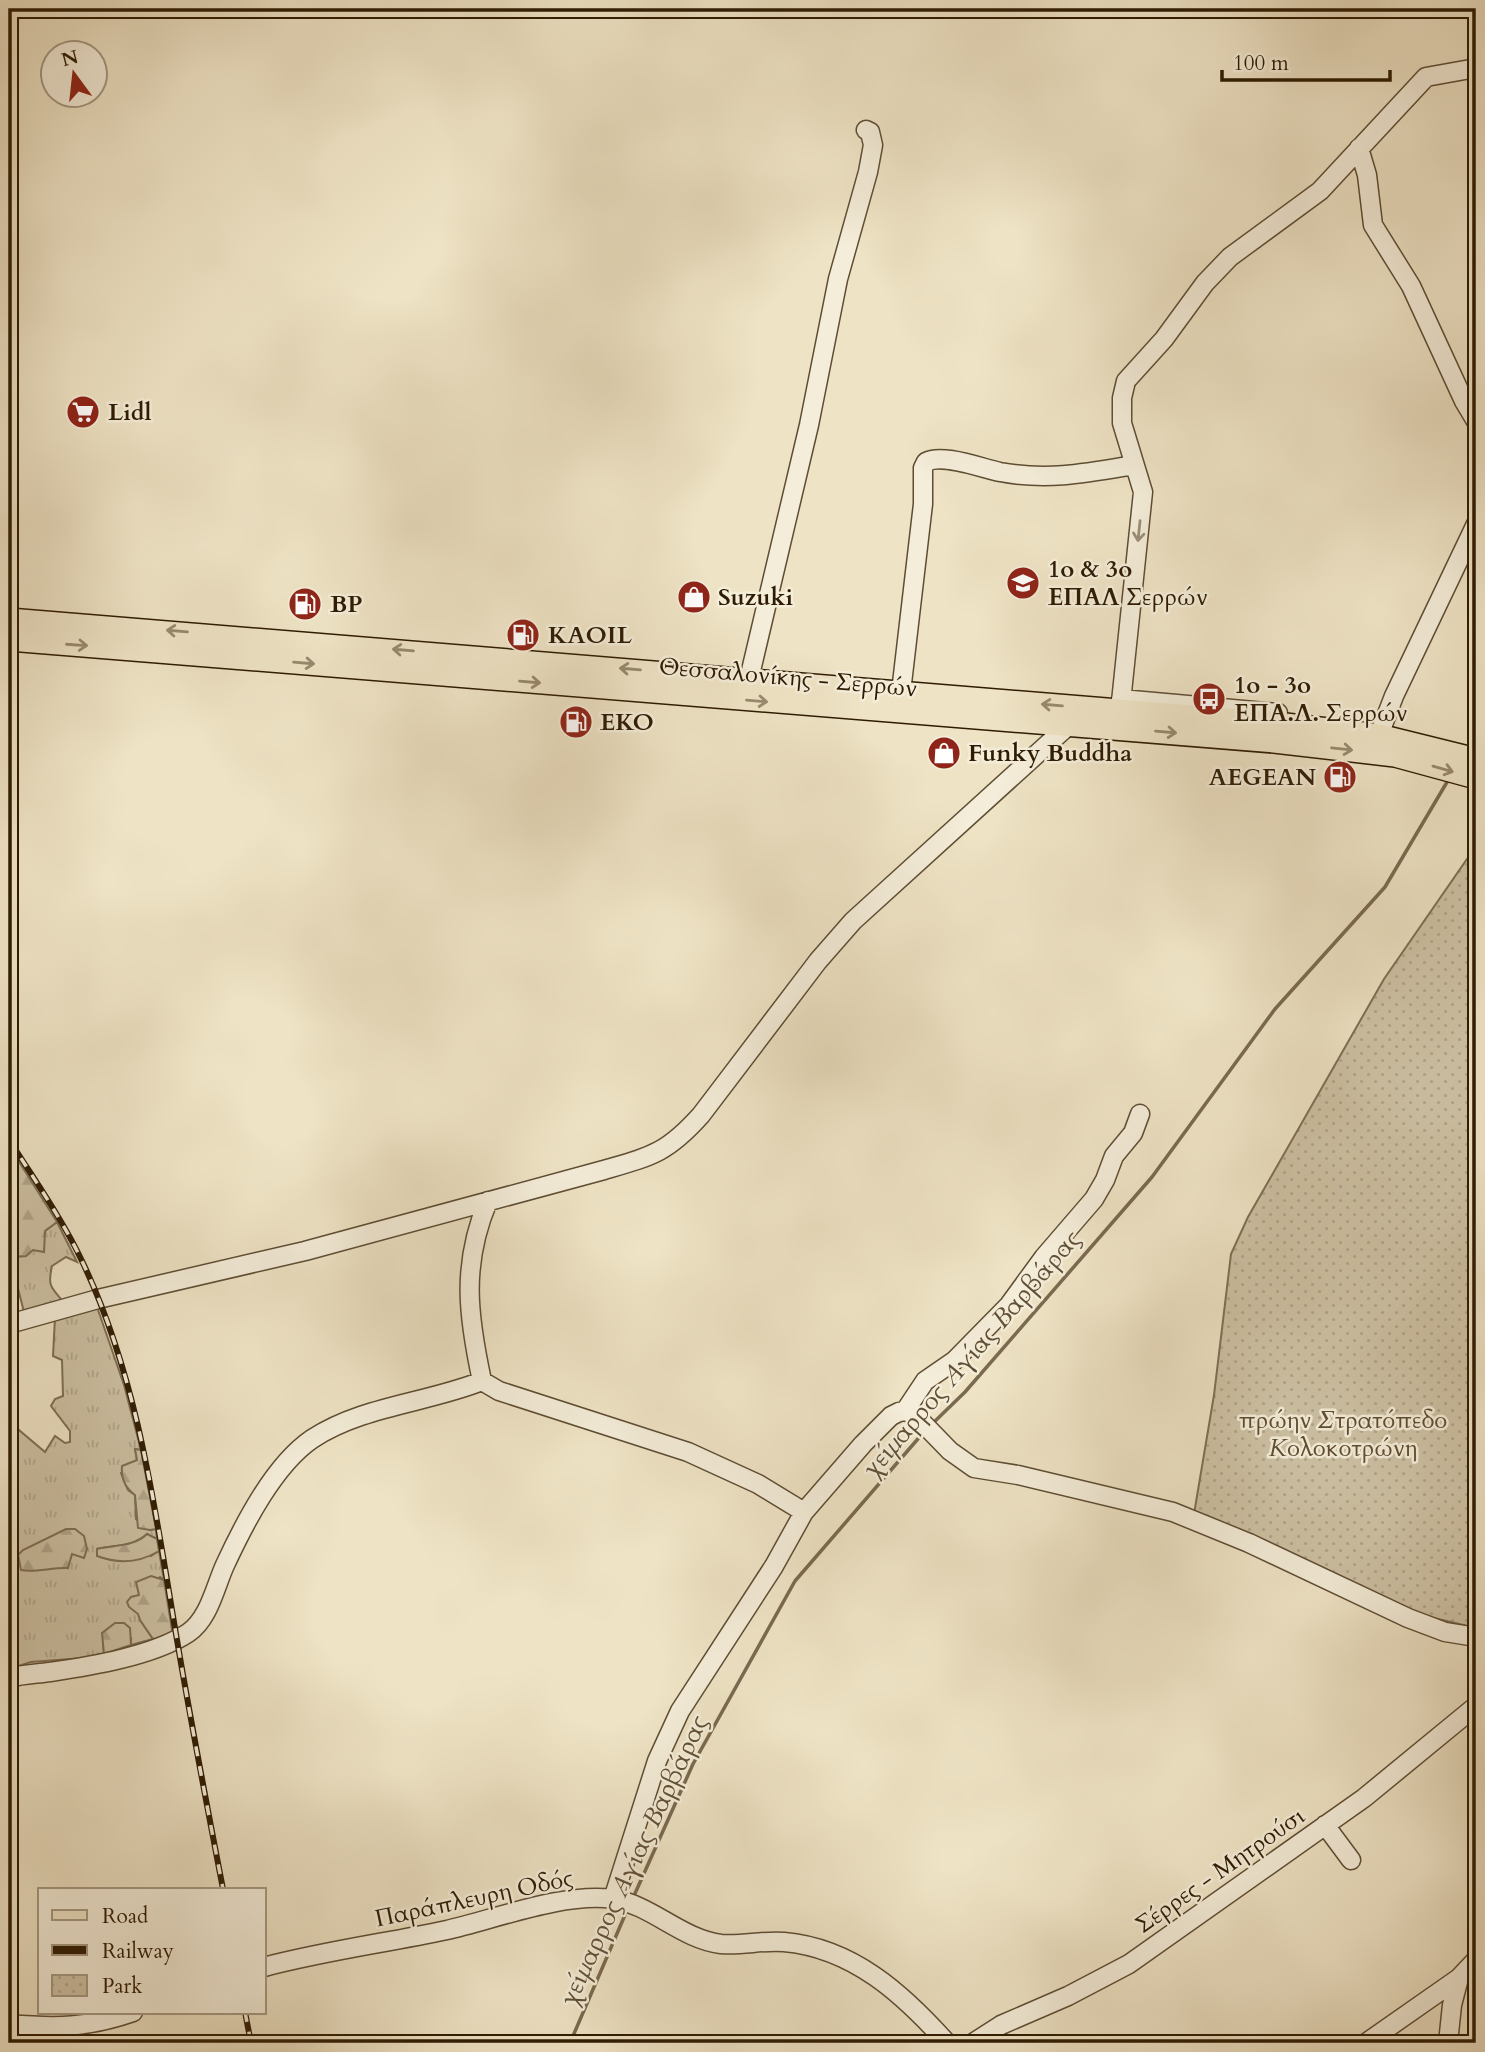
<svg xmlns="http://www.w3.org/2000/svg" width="1485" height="2052" viewBox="0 0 1485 2052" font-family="Cardo,serif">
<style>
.grass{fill:url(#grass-tufts);stroke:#7e6e54;stroke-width:2}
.forest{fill:url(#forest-firs);stroke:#7e6e54;stroke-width:2}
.park{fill:url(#park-dots);stroke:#7e6e54;stroke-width:2}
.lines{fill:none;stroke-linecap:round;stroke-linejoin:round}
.stream{stroke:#7a6a50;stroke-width:3.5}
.minor-casing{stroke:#5e4d34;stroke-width:21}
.major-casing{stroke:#2e1b03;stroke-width:24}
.minor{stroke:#f4edd9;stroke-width:18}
.major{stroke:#eee3c5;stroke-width:21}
.rail-casing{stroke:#2e1b03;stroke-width:6}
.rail{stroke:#f4edd9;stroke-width:3.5;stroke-dasharray:10;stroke-linecap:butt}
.oneway{stroke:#9b8e79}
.oneway2{stroke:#98896e}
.labels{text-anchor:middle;stroke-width:5;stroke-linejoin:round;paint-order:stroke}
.poi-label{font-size:24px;font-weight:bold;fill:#2e1b03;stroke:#f4edd9;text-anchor:start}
.street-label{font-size:24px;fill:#2e1b03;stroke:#f4edd9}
.park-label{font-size:24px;font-style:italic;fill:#5e4d33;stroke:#f4edd9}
.water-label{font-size:26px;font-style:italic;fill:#615036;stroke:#f4edd9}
</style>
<defs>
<pattern id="grass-tufts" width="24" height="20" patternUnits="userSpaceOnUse" patternTransform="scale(1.75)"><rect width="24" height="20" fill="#cdc1a4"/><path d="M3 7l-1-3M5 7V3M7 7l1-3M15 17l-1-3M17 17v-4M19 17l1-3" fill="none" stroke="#b0a58c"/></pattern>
<pattern id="forest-firs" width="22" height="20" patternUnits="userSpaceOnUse" patternTransform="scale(1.75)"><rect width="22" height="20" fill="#cdc1a4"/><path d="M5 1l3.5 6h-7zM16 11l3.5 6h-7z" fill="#b0a58c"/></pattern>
<pattern id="park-dots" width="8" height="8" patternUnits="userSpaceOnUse" patternTransform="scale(1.75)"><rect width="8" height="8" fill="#cdc1a4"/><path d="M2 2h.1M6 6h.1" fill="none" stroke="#b0a58c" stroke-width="1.8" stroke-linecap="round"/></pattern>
</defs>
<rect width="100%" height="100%" fill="#eee3c5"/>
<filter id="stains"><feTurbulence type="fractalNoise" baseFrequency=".00286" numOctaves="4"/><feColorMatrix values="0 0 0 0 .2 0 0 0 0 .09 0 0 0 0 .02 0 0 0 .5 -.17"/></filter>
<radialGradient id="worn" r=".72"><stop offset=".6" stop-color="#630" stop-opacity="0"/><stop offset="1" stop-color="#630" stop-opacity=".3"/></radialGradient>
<path class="grass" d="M 57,1222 L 77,1262 L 66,1257 L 52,1266 C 47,1288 52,1287 64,1303 L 25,1316 L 10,1257 L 26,1256 L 45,1231 Z
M 96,1304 L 124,1385 L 141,1450 L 135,1449 L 137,1460 L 121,1473 L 128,1490 L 135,1495 L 136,1519 L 150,1530 L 156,1529 L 157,1539 L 147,1534 C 133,1547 114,1545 97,1549 L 151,1556 L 159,1551 L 164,1580 L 160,1577 L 140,1595 L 140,1620 L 153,1639 L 131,1645 L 131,1638 L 103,1641 L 104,1654 L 97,1657 L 31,1662 L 9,1669 L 9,1416 L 19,1430 L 45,1452 L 55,1436 L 65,1443 L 70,1442 L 70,1431 L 51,1406 L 55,1399 L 63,1396 L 62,1360 L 53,1356 L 55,1318 Z"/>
<path class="forest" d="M 11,1149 L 57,1222 L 45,1231 L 44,1252 L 33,1250 L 26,1256 L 10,1257 L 9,1252 L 9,1150 Z
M 135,1449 L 141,1450 L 156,1529 L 150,1530 L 138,1528 L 135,1495 C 125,1488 121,1478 122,1466 L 137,1460 Z
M 66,1529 L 75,1529 L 84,1536 L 87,1549 L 84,1558 L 72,1554 L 68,1568 C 53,1567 34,1573 21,1570 L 18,1555 L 23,1550 Z
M 147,1534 L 157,1539 L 159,1551 C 139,1563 118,1564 97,1556 L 97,1549 C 114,1545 134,1547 147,1534 Z
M 151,1576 L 164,1580 L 173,1636 L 153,1639 L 140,1620 L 138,1614 L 129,1607 L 127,1602 L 131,1597 L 139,1595 L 136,1582 Z
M 115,1623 L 124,1623 L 130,1628 L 131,1645 L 104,1654 L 102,1633 Z"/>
<path class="park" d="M 1476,846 L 1476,1628 L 1417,1614 L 1194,1514 L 1214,1395 L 1231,1254 L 1248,1217 L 1384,979 Z"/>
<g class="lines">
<path class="stream" d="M 1467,750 L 1476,733
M 931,1425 L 965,1392 L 1152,1177 L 1275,1009 L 1385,887 L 1450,777
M 633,1898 L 693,1764 L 795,1581 L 923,1433
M 570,2043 L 628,1908"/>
<defs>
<path id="minor" d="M 1359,148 L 1367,175 L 1373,225 L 1411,286 L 1464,401 L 1476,421
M 749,679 L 809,425 L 838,279 L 868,172 L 873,145 L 870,132 L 866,130
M 901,692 L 923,504 L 923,468 L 926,462 C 942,453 981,468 1000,472 C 1048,481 1087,473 1134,465
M 1121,699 L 1278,713
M 1119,721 L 1143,492 L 1122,423 L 1122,398 L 1126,381 L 1164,339 L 1205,283 L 1230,257 L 1320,191 L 1426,77 L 1476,68
M 1379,735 L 1394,696 L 1476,524
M 9,1324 L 98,1299 L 305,1251 L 604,1170 C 652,1156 667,1153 701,1115 L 818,961 L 853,921 L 1070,724
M 482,1381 C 468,1316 461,1265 488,1201
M 905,1411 L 925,1381 L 954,1361 L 1009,1305 L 1044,1257 L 1094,1199 L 1105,1180 L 1114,1156 L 1133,1133 L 1140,1114
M 9,1678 C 23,1674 36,1674 50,1672 C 91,1666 153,1656 188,1633 C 209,1619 215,1587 225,1565 C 244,1524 274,1465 312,1439 C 362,1406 427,1403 482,1381 L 499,1391 L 688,1452 L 758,1484 L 804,1512
M 1325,1825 L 1351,1860
M 613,1899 L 657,1761 L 680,1711 L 774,1566 L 804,1512 L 863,1444 L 891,1416 L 899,1412 L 905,1411 L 915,1415 L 950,1451 L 974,1468 L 1018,1475 L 1173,1512 L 1249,1543 L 1408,1618 L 1445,1632 L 1476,1637
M 264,1967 C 324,1951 386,1943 447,1930 C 495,1919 565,1892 613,1899 C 652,1905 681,1939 721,1944 C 742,1946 763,1940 784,1942 C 853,1948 903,1994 947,2043
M 9,2024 C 56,2028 87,2028 133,2012
M 973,2043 L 1001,2025 L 1068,1996 L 1129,1964 L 1364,1798 L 1476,1706
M 1366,2043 L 1459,1978
M 1448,2043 L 1452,2005 L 1459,1978 L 1476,1960"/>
<path id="major" d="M 9,619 L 1277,723 L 1379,735 L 1476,759
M 9,640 L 1274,742 L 1395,756 L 1476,778"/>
</defs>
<use href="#minor" class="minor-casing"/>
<use href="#major" class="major-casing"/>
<use href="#minor" class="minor"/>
<use href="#major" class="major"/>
<defs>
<path id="rail" d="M 9,1142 L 17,1152 C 40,1188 64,1223 82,1261 C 139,1380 155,1511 177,1640 C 191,1723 207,1806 223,1889
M 245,2012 L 251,2043"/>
</defs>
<use href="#rail" class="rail-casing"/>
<use href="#rail" class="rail"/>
</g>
<defs><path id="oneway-shaft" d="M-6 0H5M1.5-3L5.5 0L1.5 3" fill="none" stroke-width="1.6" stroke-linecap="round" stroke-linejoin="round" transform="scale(1.75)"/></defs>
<use class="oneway" href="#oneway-shaft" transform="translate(1139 531) rotate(96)"/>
<g class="oneway2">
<use href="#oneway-shaft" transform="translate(177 631) rotate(-175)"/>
<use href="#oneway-shaft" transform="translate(77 645) rotate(4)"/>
<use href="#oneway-shaft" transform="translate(403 650) rotate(-175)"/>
<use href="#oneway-shaft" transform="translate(304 663) rotate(5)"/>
<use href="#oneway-shaft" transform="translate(630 669) rotate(-175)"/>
<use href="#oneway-shaft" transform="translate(530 682) rotate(5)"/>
<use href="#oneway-shaft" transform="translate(757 701) rotate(5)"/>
<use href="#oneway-shaft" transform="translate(1052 705) rotate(-175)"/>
<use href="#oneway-shaft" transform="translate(1166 732) rotate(5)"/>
<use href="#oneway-shaft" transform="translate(1342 749) rotate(6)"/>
<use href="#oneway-shaft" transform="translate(1443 769) rotate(16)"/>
</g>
<defs>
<symbol id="supermarket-disc" viewBox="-11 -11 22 22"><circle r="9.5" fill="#8f2418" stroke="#f4edd9"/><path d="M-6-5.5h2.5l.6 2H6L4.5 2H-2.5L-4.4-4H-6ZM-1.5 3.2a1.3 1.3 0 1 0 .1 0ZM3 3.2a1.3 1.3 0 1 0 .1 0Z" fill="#fff"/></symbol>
<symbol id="school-disc" viewBox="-11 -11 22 22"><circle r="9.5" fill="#8f2418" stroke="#f4edd9"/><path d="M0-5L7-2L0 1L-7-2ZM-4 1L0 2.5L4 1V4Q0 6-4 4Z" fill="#fff"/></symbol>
<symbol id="shop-disc" viewBox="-11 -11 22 22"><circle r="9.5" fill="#8f2418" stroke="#f4edd9"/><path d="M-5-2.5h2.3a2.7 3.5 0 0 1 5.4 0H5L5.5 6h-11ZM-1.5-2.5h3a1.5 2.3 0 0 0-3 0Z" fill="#fff"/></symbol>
<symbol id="fuel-disc" viewBox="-11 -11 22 22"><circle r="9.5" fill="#8f2418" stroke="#f4edd9"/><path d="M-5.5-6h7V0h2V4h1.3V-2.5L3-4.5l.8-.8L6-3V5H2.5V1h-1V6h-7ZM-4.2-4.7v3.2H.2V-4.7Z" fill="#fff"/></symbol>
<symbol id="bus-disc" viewBox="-11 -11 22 22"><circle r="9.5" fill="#8f2418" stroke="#f4edd9"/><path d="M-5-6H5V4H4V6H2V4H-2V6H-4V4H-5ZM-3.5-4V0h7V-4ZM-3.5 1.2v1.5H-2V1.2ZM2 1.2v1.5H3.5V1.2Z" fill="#fff"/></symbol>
</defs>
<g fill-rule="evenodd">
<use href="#supermarket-disc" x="64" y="393" width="38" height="38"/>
<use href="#school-disc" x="1004" y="564" width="38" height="38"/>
<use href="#shop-disc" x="675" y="578" width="38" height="38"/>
<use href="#fuel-disc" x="286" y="585" width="38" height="38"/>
<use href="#fuel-disc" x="504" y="616" width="38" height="38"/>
<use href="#bus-disc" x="1190" y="680" width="38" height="38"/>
<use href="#fuel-disc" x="557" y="703" width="38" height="38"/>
<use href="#shop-disc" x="925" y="734" width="38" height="38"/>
<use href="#fuel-disc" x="1321" y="758" width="38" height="38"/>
</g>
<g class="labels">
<g class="poi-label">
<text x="108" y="420">Lidl</text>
<text x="1048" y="577">1ο &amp; 3ο<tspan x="1048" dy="28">ΕΠΑΛ Σερρών</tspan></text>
<text x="718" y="605">Suzuki</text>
<text x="330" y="612">BP</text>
<text x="548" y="643">KAOIL</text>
<text x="1234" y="693">1ο - 3ο<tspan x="1234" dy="28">ΕΠΑ.Λ. Σερρών</tspan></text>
<text x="600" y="730">EKO</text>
<text x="968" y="761">Funky Buddha</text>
<text x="1316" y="785" text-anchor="end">AEGEAN</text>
</g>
<g class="street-label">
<text transform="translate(788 677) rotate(5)" y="8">Θεσσαλονίκης - Σερρών</text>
<text transform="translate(1220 1870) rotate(-35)" y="8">Σέρρες - Μητρούσι</text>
<text transform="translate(474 1898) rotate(-12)" y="8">Παράπλευρη Οδός</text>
</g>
<g class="park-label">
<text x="1343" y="1428">πρώην Στρατόπεδο<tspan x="1343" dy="28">Κολοκοτρώνη</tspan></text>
</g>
<g class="water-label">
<text transform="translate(971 1353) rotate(-49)" y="9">χείμαρρος Αγίας Βαρβάρας</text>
<text transform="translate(633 1860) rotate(-65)" y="9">χείμαρρος Αγίας Βαρβάρας</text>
</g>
</g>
<rect width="1485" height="2052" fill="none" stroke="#eee3c5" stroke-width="35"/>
<rect x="10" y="10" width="1464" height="2031" fill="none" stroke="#2e1b03" stroke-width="3.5"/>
<rect x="18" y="18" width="1450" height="2017" fill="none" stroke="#2e1b03" stroke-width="2"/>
<rect x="38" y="1888" width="228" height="126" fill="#f4edd9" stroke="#a59983" stroke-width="2"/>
<rect x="52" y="1910" width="35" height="10" fill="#eee3c5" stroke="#a59983" stroke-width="2"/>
<text x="102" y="1923" font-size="21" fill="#2e1b03">Road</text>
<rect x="52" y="1945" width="35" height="10" fill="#2e1b03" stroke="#a59983" stroke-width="2"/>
<text x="102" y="1958" font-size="21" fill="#2e1b03">Railway</text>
<rect x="52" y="1975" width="35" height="21" fill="url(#park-dots)" stroke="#a59983" stroke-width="2"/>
<text x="102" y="1993" font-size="21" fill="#2e1b03">Park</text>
<g transform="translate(74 74) rotate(345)"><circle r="33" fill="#f4edd9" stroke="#a59983" stroke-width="2"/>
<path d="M0-5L12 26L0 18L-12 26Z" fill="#8f2418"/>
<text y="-10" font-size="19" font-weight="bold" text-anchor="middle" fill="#2e1b03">N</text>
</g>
<path d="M1222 70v10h168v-10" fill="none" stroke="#2e1b03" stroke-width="3.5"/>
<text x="1233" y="70" font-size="21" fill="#2e1b03" stroke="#f4edd9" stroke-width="5" paint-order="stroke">100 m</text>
<rect width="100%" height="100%" filter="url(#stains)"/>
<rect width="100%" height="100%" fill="url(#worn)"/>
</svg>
